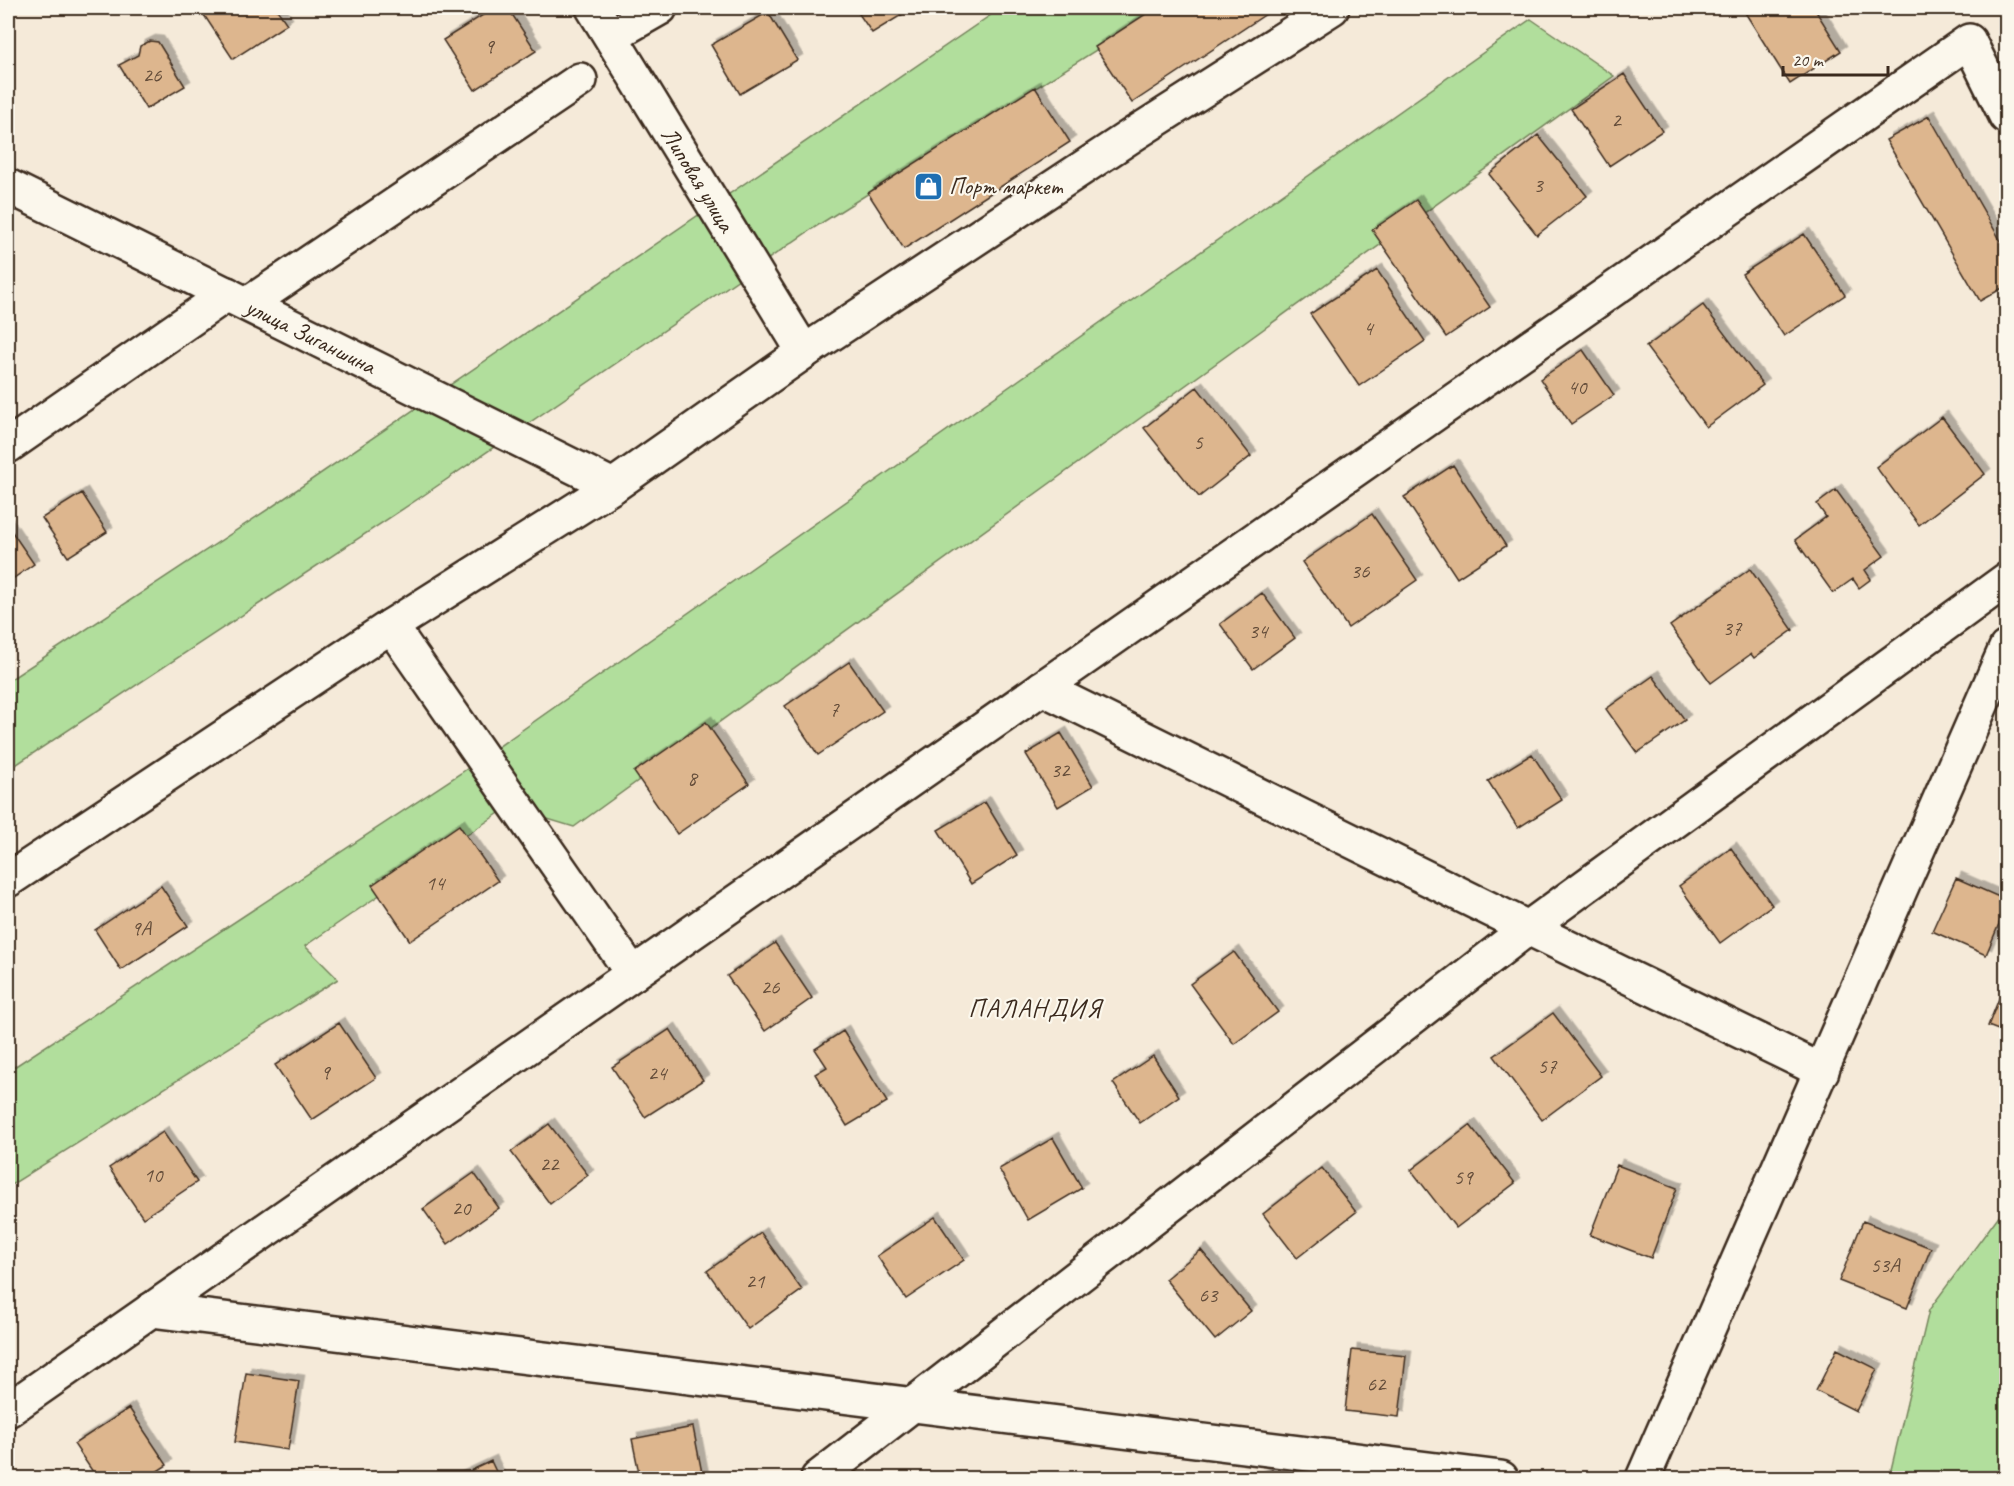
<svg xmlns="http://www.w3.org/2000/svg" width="2014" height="1486" viewBox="0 0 2014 1486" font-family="Caveat,sans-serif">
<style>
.green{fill:#b1de9c;stroke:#76845d;stroke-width:1.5}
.building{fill:#ddb68e;stroke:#3b2a1e;stroke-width:1.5;filter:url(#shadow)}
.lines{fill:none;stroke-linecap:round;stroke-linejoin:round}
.minor-casing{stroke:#3b2a1e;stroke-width:38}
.minor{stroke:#fbf7ec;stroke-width:33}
.labels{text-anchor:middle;stroke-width:4.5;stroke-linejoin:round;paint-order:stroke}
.number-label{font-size:21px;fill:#644d3a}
.street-label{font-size:24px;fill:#3b2a1e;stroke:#fbf7ec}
.poi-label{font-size:24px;fill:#3b2a1e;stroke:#fbf7ec;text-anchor:start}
.neighbourhood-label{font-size:26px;letter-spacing:1.5px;fill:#3b2a1e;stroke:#fbf7ec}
</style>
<defs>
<filter id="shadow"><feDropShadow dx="5.5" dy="-5.5" stdDeviation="0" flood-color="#0004"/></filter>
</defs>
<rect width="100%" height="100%" fill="#f5ead9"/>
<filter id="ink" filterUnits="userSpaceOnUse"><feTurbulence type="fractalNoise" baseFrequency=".0167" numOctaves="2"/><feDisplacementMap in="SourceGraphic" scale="12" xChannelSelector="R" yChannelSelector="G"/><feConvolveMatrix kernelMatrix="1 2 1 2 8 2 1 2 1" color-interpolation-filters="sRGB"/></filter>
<g filter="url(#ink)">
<path class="green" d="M 1001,8 L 1163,8 L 812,229 L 424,495 L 8,770 L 8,681 L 273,506 Z
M 1531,19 L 1614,76 L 574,827 L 508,807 L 305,946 L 338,979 L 8,1187 L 8,1071 L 461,773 Z
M 2006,1206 L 2006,1478 L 1889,1478 L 1929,1310 Z"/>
<path class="building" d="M 209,8 L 276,8 L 287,24 L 233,59 L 202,12 Z
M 494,8 L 508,8 L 536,51 L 475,90 L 443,40 Z
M 855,8 L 913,8 L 872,33 Z
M 1155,8 L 1275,8 L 1132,103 L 1095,47 Z
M 1750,8 L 1814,8 L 1841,51 L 1790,84 L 1744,11 Z
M 768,12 L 797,60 L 740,94 L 711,45 Z
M 150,41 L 158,42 L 185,86 L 146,109 L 119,65 L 138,55 L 140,46 Z
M 1624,74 L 1662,131 L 1609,166 L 1571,109 Z
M 1035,87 L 1070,142 L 904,249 L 868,193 Z
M 1929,116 L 2006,250 L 2006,286 L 1980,301 L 1886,140 Z
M 1538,135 L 1587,196 L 1537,235 L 1489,174 Z
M 1416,200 L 1490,307 L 1446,337 L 1372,230 Z
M 1804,234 L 1845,295 L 1784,336 L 1742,274 Z
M 1377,270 L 1425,341 L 1359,386 L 1310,314 Z
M 1703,305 L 1763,385 L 1706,427 L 1646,347 Z
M 1583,350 L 1614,395 L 1571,424 L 1540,379 Z
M 1197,387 L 1251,456 L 1199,497 L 1144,428 Z
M 1942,417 L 1985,474 L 1919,525 L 1876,467 Z
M 1453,465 L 1506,546 L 1457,578 L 1404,497 Z
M 1836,490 L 1884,556 L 1865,570 L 1871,579 L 1859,588 L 1853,579 L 1833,593 L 1795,540 L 1826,517 L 1817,504 Z
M 82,493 L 107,532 L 68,557 L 42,518 Z
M 1372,514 L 1417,580 L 1348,628 L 1302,562 Z
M 8,526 L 34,564 L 8,582 Z
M 1750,569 L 1793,630 L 1754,658 L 1751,654 L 1711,683 L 1670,626 Z
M 1262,593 L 1295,638 L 1253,669 L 1220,624 Z
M 849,662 L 883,711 L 818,755 L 785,706 Z
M 1653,676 L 1685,720 L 1637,753 L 1606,709 Z
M 706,722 L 749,784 L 677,834 L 634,772 Z
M 1061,733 L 1093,786 L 1058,807 L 1026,754 Z
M 1532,754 L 1562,800 L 1518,828 L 1488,781 Z
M 985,802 L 1017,855 L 971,884 L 938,830 Z
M 459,825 L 498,881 L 410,941 L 372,885 Z
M 1731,848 L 1772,905 L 1720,943 L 1679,886 Z
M 1956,878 L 2006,900 L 2006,907 L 1986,955 L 1932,931 Z
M 161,886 L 188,926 L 121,970 L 95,930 Z
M 775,943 L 812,998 L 765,1031 L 727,976 Z
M 1234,952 L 1278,1012 L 1234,1044 L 1190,984 Z
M 2006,981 L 2006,1033 L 1988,1026 Z
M 1553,1013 L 1601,1076 L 1542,1120 L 1494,1056 Z
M 339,1023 L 376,1078 L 312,1120 L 275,1065 Z
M 670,1029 L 703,1080 L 645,1117 L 612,1067 Z
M 843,1031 L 887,1102 L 847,1126 L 815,1074 L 827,1067 L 815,1049 Z
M 1153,1056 L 1179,1096 L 1140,1123 L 1113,1083 Z
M 549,1124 L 588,1175 L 550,1204 L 511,1152 Z
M 1470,1125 L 1515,1183 L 1456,1228 L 1411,1170 Z
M 163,1132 L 197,1182 L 143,1218 L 109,1168 Z
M 1053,1138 L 1082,1188 L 1028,1220 L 999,1169 Z
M 1617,1165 L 1677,1188 L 1651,1258 L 1590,1235 Z
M 1322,1168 L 1356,1212 L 1297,1258 L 1263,1214 Z
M 474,1173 L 499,1208 L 448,1244 L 423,1209 Z
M 935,1217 L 964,1260 L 906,1299 L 877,1256 Z
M 1863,1221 L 1931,1248 L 1907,1308 L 1839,1281 Z
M 761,1233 L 802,1290 L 748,1329 L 707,1271 Z
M 1201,1250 L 1251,1311 L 1215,1340 L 1165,1279 Z
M 1837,1349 L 1877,1369 L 1856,1411 L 1816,1391 Z
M 1352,1350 L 1406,1356 L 1399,1417 L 1345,1411 Z
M 246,1373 L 299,1381 L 288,1450 L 235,1442 Z
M 129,1408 L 167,1465 L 147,1478 L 97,1478 L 74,1444 Z
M 693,1427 L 703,1478 L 640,1478 L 632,1439 Z
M 491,1461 L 499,1478 L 455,1478 Z
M 1272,1470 L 1276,1478 L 1256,1478 Z"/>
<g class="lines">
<defs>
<g id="minor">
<path id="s1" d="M 593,8 L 804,352"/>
<path d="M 611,36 L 660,8"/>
<path id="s2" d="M 8,186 L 613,486"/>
<path d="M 248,304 L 580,80"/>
<path d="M 8,446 L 227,294"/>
<path d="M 391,626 L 633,974"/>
<path d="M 1042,688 L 1528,928 L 1822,1071"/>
<path d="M 8,880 L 391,626 L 613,486 L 804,352 L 1134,134 L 1332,8"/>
<path d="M 151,1310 L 1501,1478"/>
<path d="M 8,1410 L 1969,41 L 2006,116"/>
<path d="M 818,1478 L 1528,928 L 2006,580"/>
<path d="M 1643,1478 L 2006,648"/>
</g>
</defs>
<use href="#minor" class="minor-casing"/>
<use href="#minor" class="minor"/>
</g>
</g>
<defs>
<symbol id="shop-square" viewBox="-11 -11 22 22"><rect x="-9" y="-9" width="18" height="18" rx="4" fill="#1f6fb2" stroke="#fbf7ec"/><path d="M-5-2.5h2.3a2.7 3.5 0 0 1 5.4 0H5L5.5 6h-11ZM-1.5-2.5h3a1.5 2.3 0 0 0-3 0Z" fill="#fff"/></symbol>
</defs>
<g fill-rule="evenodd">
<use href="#shop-square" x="912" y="170" width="33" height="33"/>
</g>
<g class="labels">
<g class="number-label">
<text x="489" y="53">9</text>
<text x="152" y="82">26</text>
<text x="1616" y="127">2</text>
<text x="1538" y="192">3</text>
<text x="1368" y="335">4</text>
<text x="1577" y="394">40</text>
<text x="1198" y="449">5</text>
<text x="1360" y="578">36</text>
<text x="1732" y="635">37</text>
<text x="1258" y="638">34</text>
<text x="834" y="716">7</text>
<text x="1060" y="777">32</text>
<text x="692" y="785">8</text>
<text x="435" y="890">14</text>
<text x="141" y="935">9А</text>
<text x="770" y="994">26</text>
<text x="1547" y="1073">57</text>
<text x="325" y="1079">9</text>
<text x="657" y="1080">24</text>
<text x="549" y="1171">22</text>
<text x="153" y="1182">10</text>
<text x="1463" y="1184">59</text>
<text x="461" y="1215">20</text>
<text x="1885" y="1272">53А</text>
<text x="755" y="1288">21</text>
<text x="1208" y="1302">63</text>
<text x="1376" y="1391">62</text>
</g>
<g class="street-label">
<text dy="8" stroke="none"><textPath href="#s1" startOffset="201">Липовая улица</textPath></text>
<text dy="8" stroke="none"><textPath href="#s2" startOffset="338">улица Зиганшина</textPath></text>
</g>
<g class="poi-label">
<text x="949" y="194">Порт маркет</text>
</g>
<g class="neighbourhood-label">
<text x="1035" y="1017">ПАЛАНДИЯ</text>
</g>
</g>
<rect width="2014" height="1486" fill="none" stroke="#fbf7ec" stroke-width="30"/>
<rect x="15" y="15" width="1984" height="1456" fill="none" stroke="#3b2a1e" stroke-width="2" filter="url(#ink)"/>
<path d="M1783 66v9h105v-9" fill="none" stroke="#3b2a1e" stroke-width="3"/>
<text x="1792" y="66" font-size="18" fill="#3b2a1e" stroke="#fbf7ec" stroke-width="4.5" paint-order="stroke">20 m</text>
</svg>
